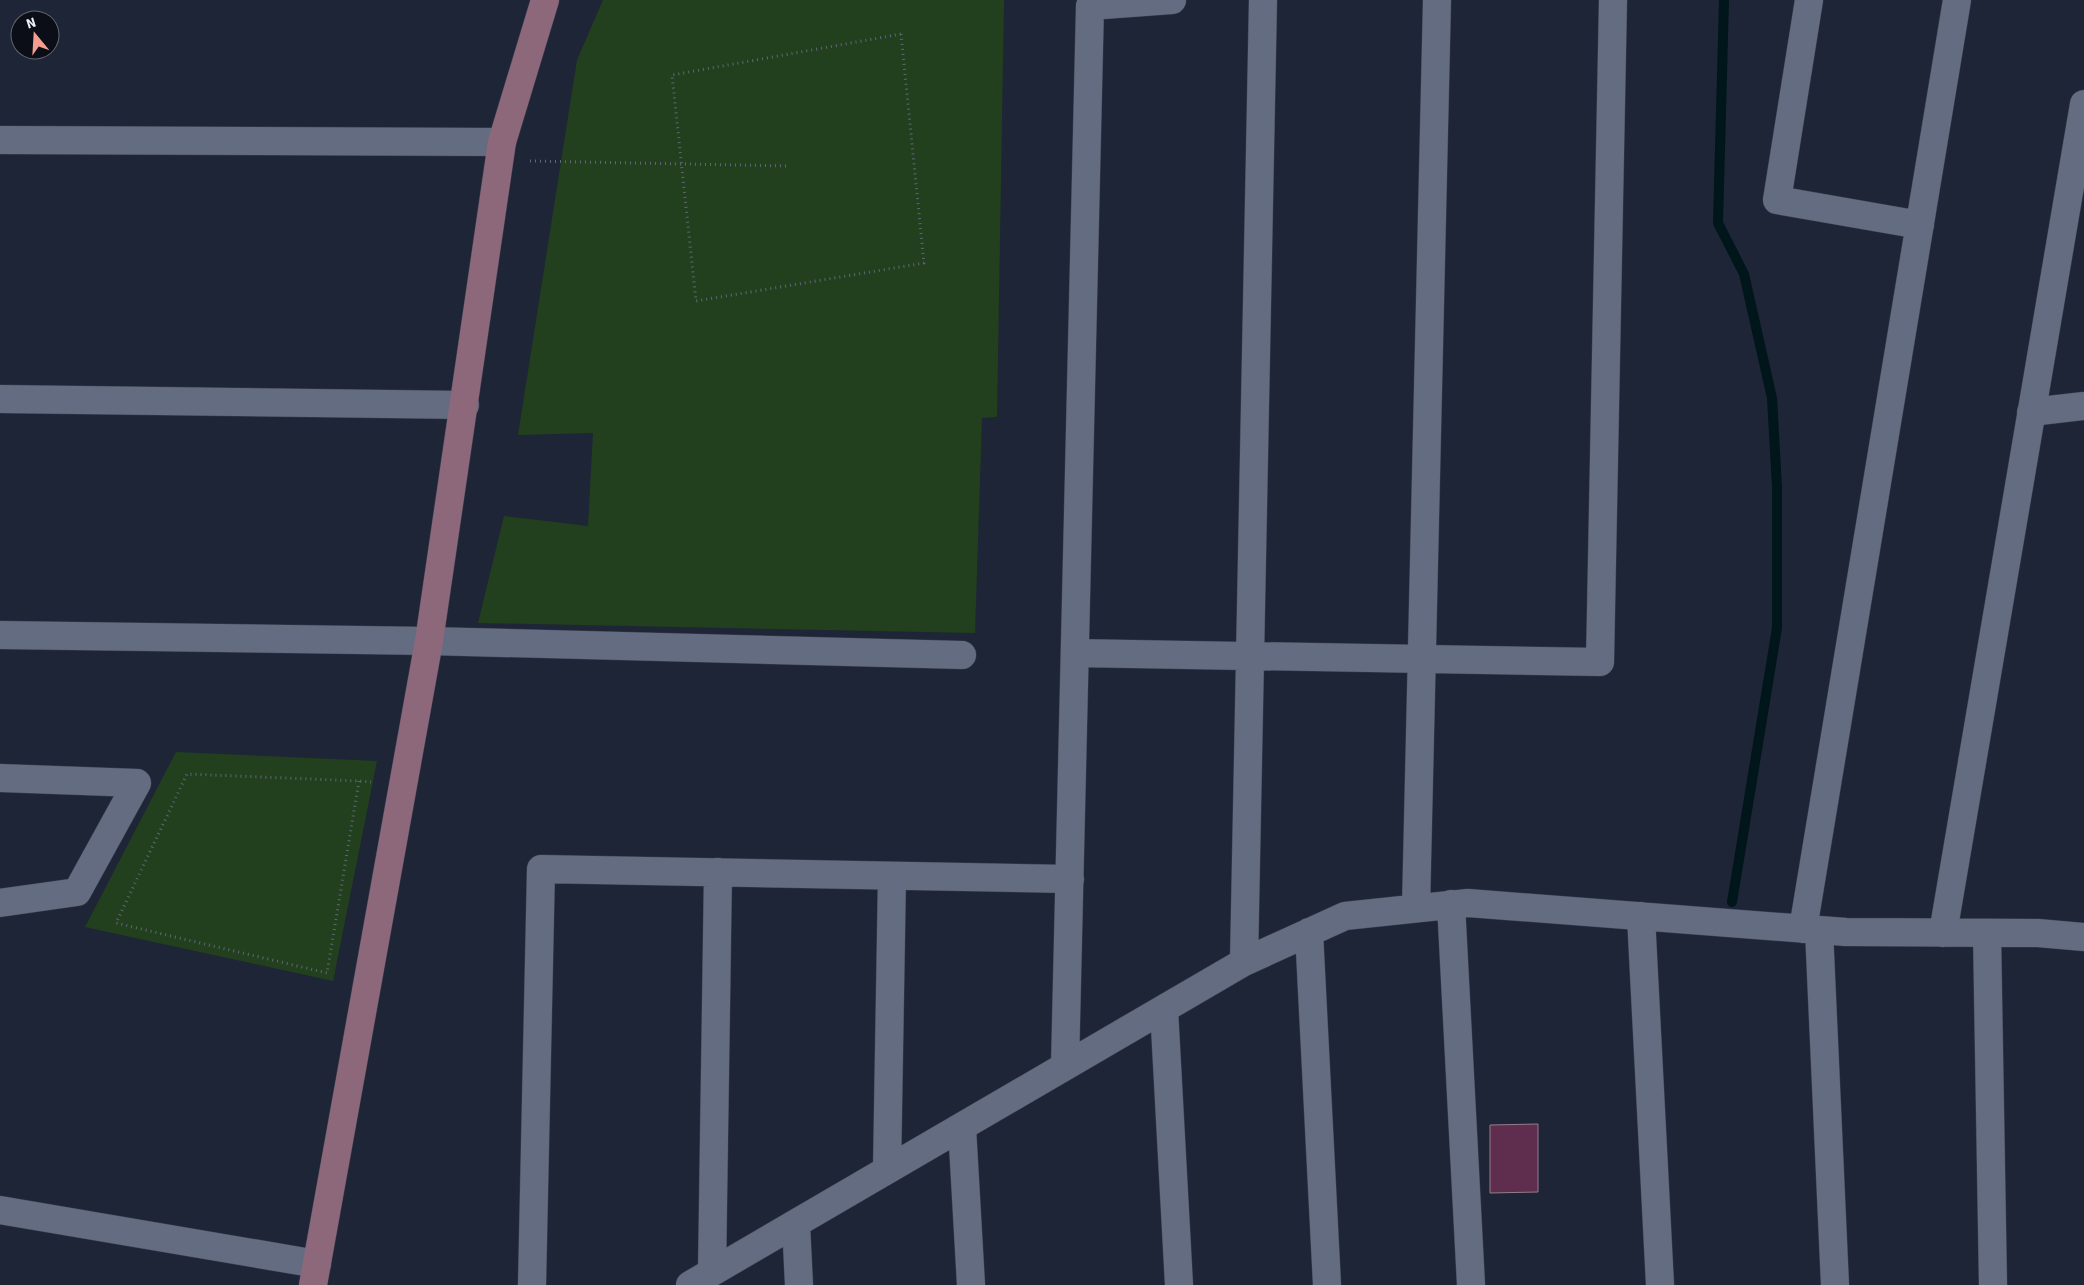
<svg xmlns="http://www.w3.org/2000/svg" width="2084" height="1285" viewBox="0 0 2084 1285" font-family="'Source Sans 3',sans-serif">
<style>
.green{fill:#22401e}
.lines{fill:none;stroke-linecap:round;stroke-linejoin:round}
.stream{stroke:#00161a;stroke-width:10}
.building{fill:#5f2e4e;stroke:#957d8b}
.minor-casing{stroke:#3a3f4f;stroke-width:29}
.secondary-casing{stroke:#3a3f4f;stroke-width:29}
.path{stroke:#606677;stroke-width:3;stroke-dasharray:1 4;stroke-linecap:butt}
.minor{stroke:#646c82;stroke-width:28}
.secondary{stroke:#8d687b;stroke-width:28}
</style>
<rect width="100%" height="100%" fill="#1e2537"/>
<path class="green" d="M 603,0 L 1004,0 L 997,417 L 982,418 L 975,633 L 478,623 L 504,516 L 588,526 L 593,433 L 518,435 L 577,60 Z
M 176,752 L 377,761 L 333,981 L 85,927 Z"/>
<g class="lines">
<path class="stream" d="M 1724,0 L 1718,223 L 1744,274 L 1772,398 L 1777,487 L 1777,628 L 1732,902"/>
</g>
<path class="building" d="M 1538,1124 L 1538,1192 L 1490,1193 L 1490,1125 Z"/>
<g class="lines">
<defs>
<path id="minor" d="M 1809,0 L 1777,200 L 1920,225
M 0,140 L 502,142
M 0,399 L 465,405
M 2031,412 L 2084,406
M 0,635 L 429,641 L 962,655
M 1075,653 L 1600,662 L 1613,0
M 0,778 L 137,783 L 77,892 L 0,903
M 1451,904 L 1471,1285
M 1416,908 L 1437,0
M 1641,916 L 1660,1285
M 1803,929 L 1957,0
M 1819,930 L 1835,1285
M 1309,932 L 1327,1285
M 1943,933 L 2084,104
M 1987,933 L 1993,1285
M 1244,962 L 1263,0
M 1164,1009 L 1179,1285
M 1065,1066 L 1090,6 L 1172,0
M 962,1127 L 971,1285
M 887,1170 L 892,876
M 0,1210 L 317,1264
M 796,1224 L 799,1285
M 712,1272 L 718,872
M 532,1285 L 541,869 L 1070,879
M 690,1285 L 1244,962 L 1345,916 L 1468,903 L 1846,932 L 2038,933 L 2084,937"/>
<path id="secondary" d="M 313,1285 L 429,641 L 502,142 L 545,0"/>
</defs>
<use href="#minor" class="minor-casing"/>
<use href="#secondary" class="secondary-casing"/>
<path class="path" d="M 901,34 L 924,263 L 696,301 L 672,75 Z
M 530,161 L 789,166
M 359,781 L 327,973 L 116,923 L 187,774 L 359,781 L 371,782"/>
<use href="#minor" class="minor"/>
<use href="#secondary" class="secondary"/>
</g>
<g transform="translate(35 35) rotate(342)"><circle r="24" fill="#0b0e16" stroke="#656973"/>
<path d="M0-4L9 19L0 12L-9 19Z" fill="#f59d8e"/>
<text y="-8" font-size="14" font-weight="bold" text-anchor="middle" fill="#ecf1fe">N</text>
</g>
</svg>
